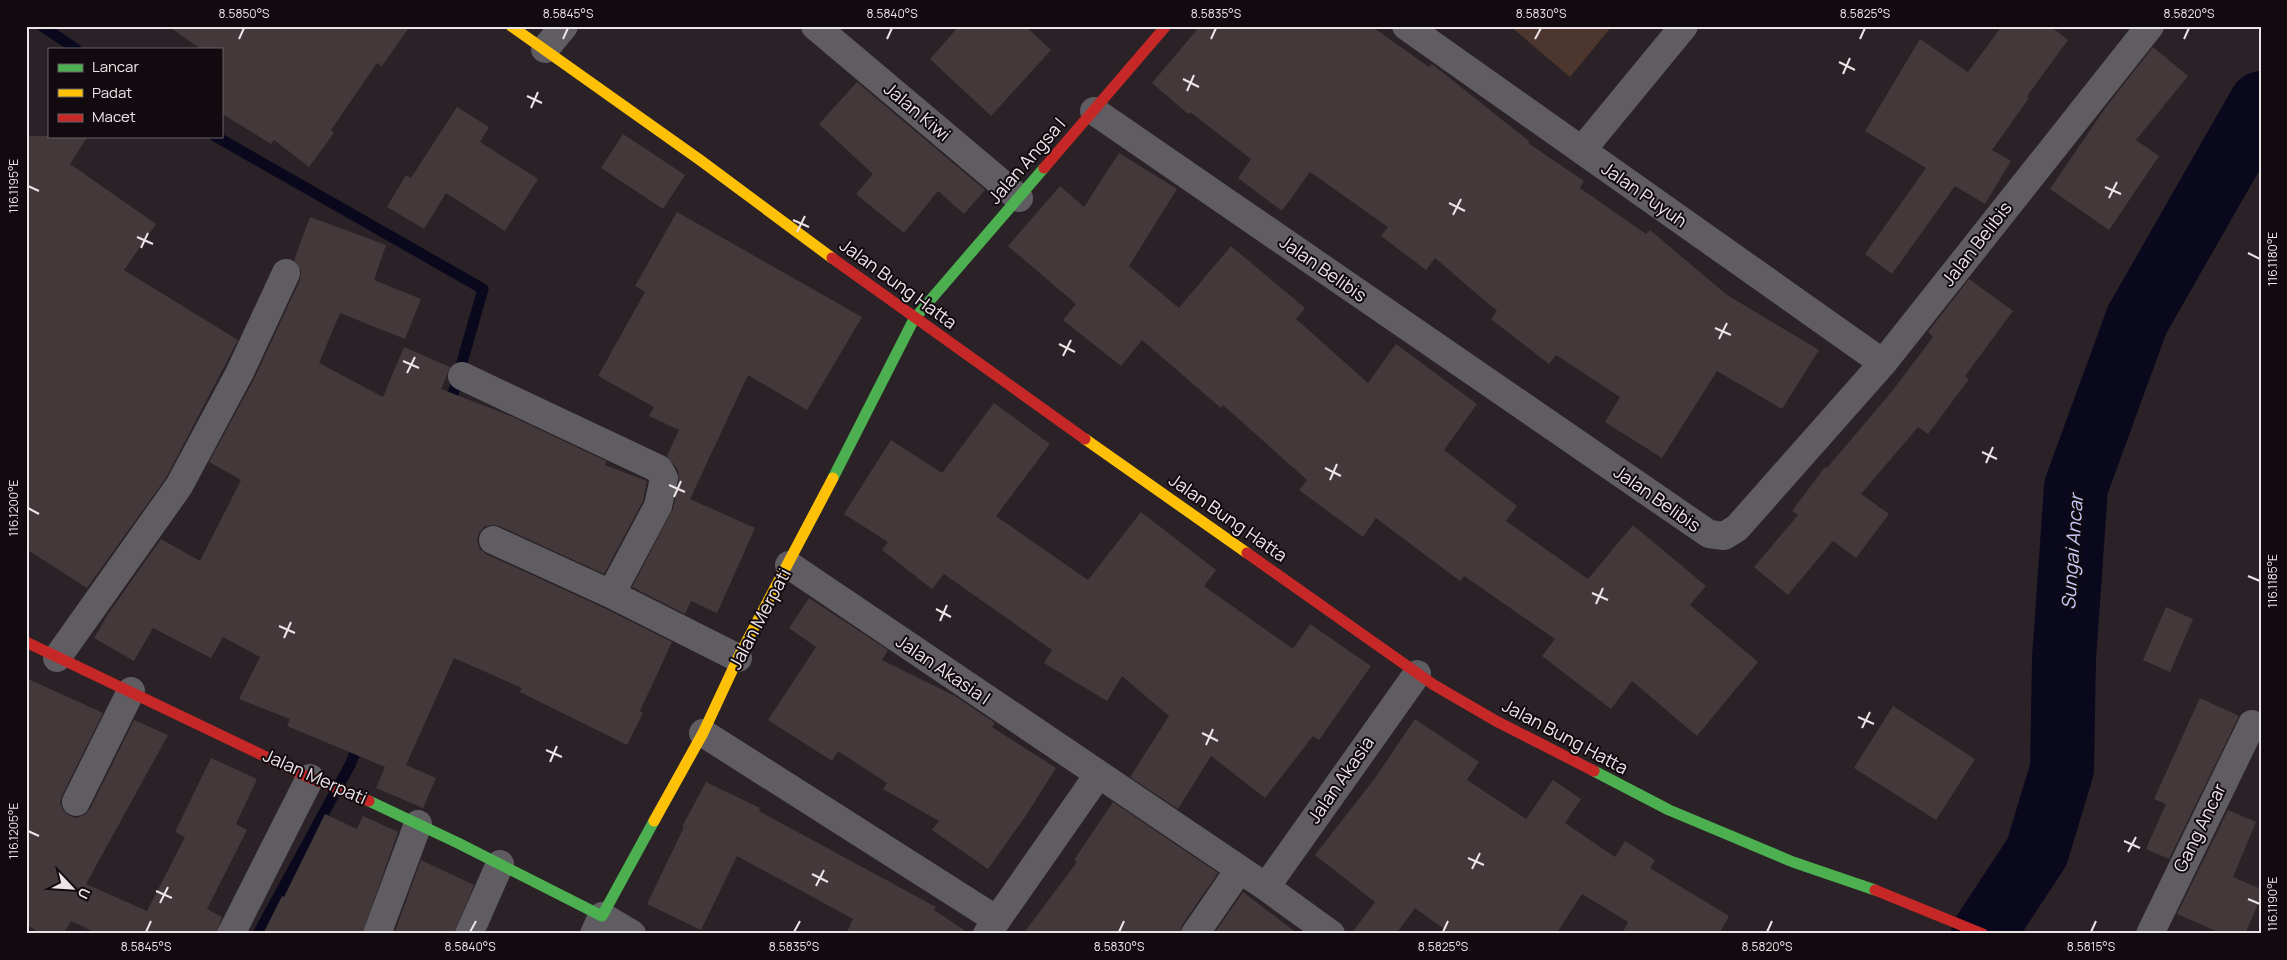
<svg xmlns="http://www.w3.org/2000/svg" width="2287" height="960" viewBox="0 0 2287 960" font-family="Manrope,sans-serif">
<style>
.green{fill:#4d362d}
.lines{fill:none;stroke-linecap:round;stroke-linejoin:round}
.stream{stroke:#0a081d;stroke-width:11}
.river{stroke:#0a081d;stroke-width:64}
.building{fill:#43393b}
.street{stroke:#605d62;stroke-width:28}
.fast{stroke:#4caf50;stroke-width:11}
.slow{stroke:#ffc107;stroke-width:11}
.jam{stroke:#c62828;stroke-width:11}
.ticks{fill:none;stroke:#ede4e9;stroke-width:2}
.labels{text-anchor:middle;stroke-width:4;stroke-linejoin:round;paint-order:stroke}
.street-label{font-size:18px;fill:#ede4e9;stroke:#110b0f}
.water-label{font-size:19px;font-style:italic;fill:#c5c9f7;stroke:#110b0f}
.neatline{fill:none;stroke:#ede4e9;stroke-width:2}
.ticks-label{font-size:12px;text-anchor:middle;fill:#ede4e9}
</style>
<rect width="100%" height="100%" fill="#2a2226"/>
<path class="green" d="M 1510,26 L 1612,26 L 1570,77 Z"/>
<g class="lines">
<path class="stream" d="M 42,26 L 76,49
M 215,136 L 483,289 L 449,408
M 258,934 L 351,763 L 359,742"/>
<path class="river" d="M 1983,934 L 2037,852 L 2062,769 L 2064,659 L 2076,487 L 2137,320 L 2261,103"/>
</g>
<path class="building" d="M 168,26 L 410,26 L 382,66 L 377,63 L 331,130 L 334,133 L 309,167 L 274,140 L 271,144 L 221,113 L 221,49 L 201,49 Z
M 959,26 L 1025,26 L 1051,50 L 991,116 L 930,59 Z
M 1200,26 L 1371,26 L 1429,67 L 1432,64 L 1530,142 L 1528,143 L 1584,181 L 1580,188 L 1646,234 L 1650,230 L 1727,295 L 1819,350 L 1782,409 L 1717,371 L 1662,458 L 1605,422 L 1620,397 L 1556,355 L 1549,364 L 1491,319 L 1497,311 L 1435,258 L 1426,270 L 1381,236 L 1388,227 L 1310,172 L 1282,211 L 1238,178 L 1251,159 L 1190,112 L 1188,114 L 1152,83 Z
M 2002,26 L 2050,26 L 2068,40 L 2027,96 L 2029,98 L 1992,150 L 2011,161 L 1985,204 L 1955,186 L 1892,274 L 1865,254 L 1926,168 L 1865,131 L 1920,39 L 1968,72 Z
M 2153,47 L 2188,76 L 2136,140 L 2159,156 L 2109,230 L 2050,189 L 2106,107 Z
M 857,82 L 985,190 L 964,214 L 938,191 L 904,233 L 856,194 L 873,174 L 819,124 Z
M 457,107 L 489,127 L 480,142 L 538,179 L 505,231 L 446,193 L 424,229 L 387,207 L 406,175 L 411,178 Z
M 623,134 L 685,175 L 663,209 L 601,168 Z
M 26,136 L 88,136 L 70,164 L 156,224 L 124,270 L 238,340 L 166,478 L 87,588 L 26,549 Z
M 1119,153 L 1177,189 L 1129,266 L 1179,308 L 1231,246 L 1305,308 L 1296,319 L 1368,383 L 1396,344 L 1477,404 L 1444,450 L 1517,506 L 1506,521 L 1588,579 L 1633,525 L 1706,586 L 1690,605 L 1758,662 L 1697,736 L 1632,681 L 1611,709 L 1542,656 L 1555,639 L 1464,576 L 1460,581 L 1376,518 L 1363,537 L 1299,490 L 1307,480 L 1223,405 L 1221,408 L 1142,340 L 1121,366 L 1063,320 L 1076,304 L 1008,246 L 1060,186 L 1084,207 Z
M 677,212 L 862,317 L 807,410 L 748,375 L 690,499 L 755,528 L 717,613 L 691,601 L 685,614 L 632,587 L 673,509 L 679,481 L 678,470 L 667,456 L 679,430 L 649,416 L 654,407 L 598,376 L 645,292 L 635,286 Z
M 310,217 L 386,245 L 374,280 L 421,299 L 405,339 L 340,313 L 319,363 L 383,397 L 404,347 L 450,367 L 441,389 L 513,417 L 606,461 L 605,465 L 647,481 L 643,501 L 604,574 L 499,526 L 491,525 L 484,527 L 479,533 L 477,541 L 480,549 L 486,554 L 604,608 L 672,642 L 640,711 L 643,713 L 627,745 L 520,692 L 522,688 L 454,658 L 406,765 L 436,778 L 423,808 L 376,788 L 385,767 L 287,726 L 290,719 L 239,699 L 260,657 L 223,637 L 211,658 L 153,628 L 134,661 L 94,638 L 108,614 L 161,539 L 200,561 L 241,480 L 209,462 L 254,379 L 300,280 L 301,271 L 294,260 Z
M 1969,279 L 2013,311 L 1965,376 L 1969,379 L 1928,434 L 1918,427 L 1861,494 L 1889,514 L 1856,558 L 1833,541 L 1788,595 L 1754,567 L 1798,515 L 1792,511 L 1825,467 L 1827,468 L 1893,390 L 1933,337 L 1928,332 Z
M 994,403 L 1050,444 L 996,516 L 1088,580 L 1141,512 L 1216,570 L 1204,586 L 1293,649 L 1310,624 L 1371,666 L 1319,740 L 1313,736 L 1265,798 L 1211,756 L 1178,809 L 1130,777 L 1169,716 L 1122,676 L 1107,701 L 1044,663 L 1052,650 L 944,574 L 932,589 L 882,550 L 888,542 L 844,514 L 891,440 L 942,473 Z
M 809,598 L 888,650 L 882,660 L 955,696 L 995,723 L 992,727 L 1056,768 L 1027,814 L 988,869 L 932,830 L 939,821 L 883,789 L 887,783 L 838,751 L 832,761 L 768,720 L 816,647 L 789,628 Z
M 2166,607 L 2193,619 L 2170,672 L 2143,660 Z
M 26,678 L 103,713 L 62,796 L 60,802 L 63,810 L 70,816 L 76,818 L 84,815 L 90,809 L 134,720 L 168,735 L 86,884 L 147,911 L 185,837 L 175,832 L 211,758 L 257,779 L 236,824 L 247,830 L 207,909 L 222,917 L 216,934 L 98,934 L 71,921 L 63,934 L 42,934 L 26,924 Z
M 2200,698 L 2239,716 L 2169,859 L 2146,849 L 2166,804 L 2154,799 Z
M 1893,706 L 1975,759 L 1936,820 L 1854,768 Z
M 1415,719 L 1479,762 L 1467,780 L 1526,819 L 1553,780 L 1581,799 L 1565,823 L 1615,857 L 1625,841 L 1655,860 L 1650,868 L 1729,916 L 1719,934 L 1622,934 L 1628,922 L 1582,894 L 1556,934 L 1451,934 L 1415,908 L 1396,934 L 1351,934 L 1375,902 L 1315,855 L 1375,778 Z
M 706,782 L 760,808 L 759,811 L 936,907 L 934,910 L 970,934 L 846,934 L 853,919 L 737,856 L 701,930 L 647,904 L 684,827 L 682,827 Z
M 1113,802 L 1218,873 L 1182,925 L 1180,934 L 1023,934 L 1077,862 L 1074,860 Z
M 2228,810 L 2256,822 L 2233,877 L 2261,889 L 2261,897 L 2245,934 L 2223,934 L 2177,914 Z
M 325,814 L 357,829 L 363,816 L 398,832 L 362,934 L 263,934 L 282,896 L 284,897 Z
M 421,860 L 474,885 L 454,934 L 394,934 Z
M 1243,892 L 1298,934 L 1214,934 Z"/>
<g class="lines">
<path class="street" d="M 815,26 L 1019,198
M 1406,26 L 1883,363
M 545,49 L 564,26
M 1094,111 L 1709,534 L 1724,536 L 1737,528 L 1883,363 L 2150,26
M 1582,150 L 1684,26
M 462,376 L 659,469 L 664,478 L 658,506 L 611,594
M 493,540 L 611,594 L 738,658
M 789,565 L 1266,887 L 1331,934
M 57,658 L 179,486 L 240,372 L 286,273
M 703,733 L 997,920
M 76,802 L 131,691
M 1266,887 L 1417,674
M 231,934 L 310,778
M 377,934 L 418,824
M 469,934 L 500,864
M 594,934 L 602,916 L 632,934
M 987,934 L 1098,775
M 1195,934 L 1239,870
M 2150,934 L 2252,724"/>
<path class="fast" d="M 833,478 L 914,319 L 1044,168
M 1594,771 L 1669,810 L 1793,862 L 1875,890
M 369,801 L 458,843 L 602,916 L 654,821"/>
<path class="slow" d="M 511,26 L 700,160 L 832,258
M 1085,439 L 1247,553
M 654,821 L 703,733 L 738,658 L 833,478"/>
<path class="jam" d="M 1044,168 L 1166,26
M 832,258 L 1085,439
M 1247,553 L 1434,685 L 1496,721 L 1594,771
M 26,642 L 310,778 L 369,801
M 1875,890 L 1983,934"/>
</g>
<path class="ticks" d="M 239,39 L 244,28M 563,39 L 568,28M 887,39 L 892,28M 1211,39 L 1216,28M 1535,39 L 1541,28M 1860,39 L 1865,28M 2184,39 L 2189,28M 1839,62 L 1855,70M 1843,74 L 1850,58M 1183,79 L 1199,87M 1187,91 L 1194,75M 527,96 L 542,103M 531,108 L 538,92M 28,186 L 39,191M 2105,187 L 2121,194M 2109,198 L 2117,182M 1449,203 L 1465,211M 1453,215 L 1461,199M 793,220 L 809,227M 797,232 L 805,216M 137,237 L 153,244M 141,248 L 148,233M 2248,253 L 2260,259M 1715,328 L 1731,335M 1719,339 L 1727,323M 1059,344 L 1075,352M 1063,356 L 1071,340M 403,361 L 419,368M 407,373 L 415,357M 1982,452 L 1997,459M 1986,463 L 1993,447M 1325,468 L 1341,476M 1330,480 L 1337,464M 669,485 L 685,492M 674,497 L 681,481M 28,508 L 39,514M 2248,576 L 2260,581M 1592,593 L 1608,600M 1596,604 L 1603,588M 936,609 L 951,617M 940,621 L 947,605M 279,626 L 295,633M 284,638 L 291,622M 1858,717 L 1874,724M 1862,728 L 1870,712M 1202,733 L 1218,741M 1206,745 L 1213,729M 546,750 L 562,757M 550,762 L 557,746M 28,831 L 39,836M 2124,841 L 2140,848M 2128,852 L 2136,837M 1468,858 L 1484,865M 1472,869 L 1480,853M 812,874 L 828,882M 816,886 L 824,870M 156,891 L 172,898M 2248,899 L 2260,904M 160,903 L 168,887M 146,932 L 151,921M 470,932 L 476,921M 794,932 L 800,921M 1119,932 L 1124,921M 1443,932 L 1448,921M 1767,932 L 1772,921M 2091,932 L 2096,921"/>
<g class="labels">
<g class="street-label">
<text transform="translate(917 112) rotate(40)" y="6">Jalan Kiwi</text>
<text transform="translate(1027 161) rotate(-49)" y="6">Jalan Angsa I</text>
<text transform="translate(1644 195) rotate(35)" y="6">Jalan Puyuh</text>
<text transform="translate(1977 244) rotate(-52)" y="6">Jalan Belibis</text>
<text transform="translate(1323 269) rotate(35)" y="6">Jalan Belibis</text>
<text transform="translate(898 284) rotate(36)" y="6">Jalan Bung Hatta</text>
<text transform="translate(1657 499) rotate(35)" y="6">Jalan Belibis</text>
<text transform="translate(1228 518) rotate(35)" y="6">Jalan Bung Hatta</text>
<text transform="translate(760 619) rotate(-62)" y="6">Jalan Merpati</text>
<text transform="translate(943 670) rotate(34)" y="6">Jalan Akasia I</text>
<text transform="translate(1565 737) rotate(28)" y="6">Jalan Bung Hatta</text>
<text transform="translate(315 777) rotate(24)" y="6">Jalan Merpati</text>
<text transform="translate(1341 780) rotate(-55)" y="6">Jalan Akasia</text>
<text transform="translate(2200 828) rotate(-64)" y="6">Gang Ancar</text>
</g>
<g class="water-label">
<text transform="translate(2072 552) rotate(-86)" y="7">Sungai Ancar</text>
</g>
</g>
<rect width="2287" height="960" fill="none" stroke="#110b0f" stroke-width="55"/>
<rect x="48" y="48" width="175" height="90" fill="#110b0f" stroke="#696266"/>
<rect x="58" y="64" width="25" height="8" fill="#4caf50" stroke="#696266"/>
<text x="92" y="72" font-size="15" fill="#ede4e9">Lancar</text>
<rect x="58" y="89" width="25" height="8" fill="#ffc107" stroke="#696266"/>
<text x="92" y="98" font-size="15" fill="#ede4e9">Padat</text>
<rect x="58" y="114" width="25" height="8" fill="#c62828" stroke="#696266"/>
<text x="92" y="122" font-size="15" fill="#ede4e9">Macet</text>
<g transform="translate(72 888) rotate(115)" stroke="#110b0f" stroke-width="4" paint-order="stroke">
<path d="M0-4L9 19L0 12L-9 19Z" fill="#ede4e9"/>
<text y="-8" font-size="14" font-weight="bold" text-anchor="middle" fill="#ede4e9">U</text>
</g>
<rect x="28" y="28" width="2232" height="904" class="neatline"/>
<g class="ticks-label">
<text x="244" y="18">8.5850°S</text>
<text x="568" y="18">8.5845°S</text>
<text x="892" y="18">8.5840°S</text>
<text x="1216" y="18">8.5835°S</text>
<text x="1541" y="18">8.5830°S</text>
<text x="1865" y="18">8.5825°S</text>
<text x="2189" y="18">8.5820°S</text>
<text transform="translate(14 186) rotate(-90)" y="4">116.1195°E</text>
<text transform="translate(2273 259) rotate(-90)" y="4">116.1180°E</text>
<text transform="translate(14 508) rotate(-90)" y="4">116.1200°E</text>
<text transform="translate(2273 581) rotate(-90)" y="4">116.1185°E</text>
<text transform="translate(14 831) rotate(-90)" y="4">116.1205°E</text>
<text transform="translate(2273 904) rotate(-90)" y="4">116.1190°E</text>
<text x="146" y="951">8.5845°S</text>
<text x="470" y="951">8.5840°S</text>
<text x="794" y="951">8.5835°S</text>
<text x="1119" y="951">8.5830°S</text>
<text x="1443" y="951">8.5825°S</text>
<text x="1767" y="951">8.5820°S</text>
<text x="2091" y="951">8.5815°S</text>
</g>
</svg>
